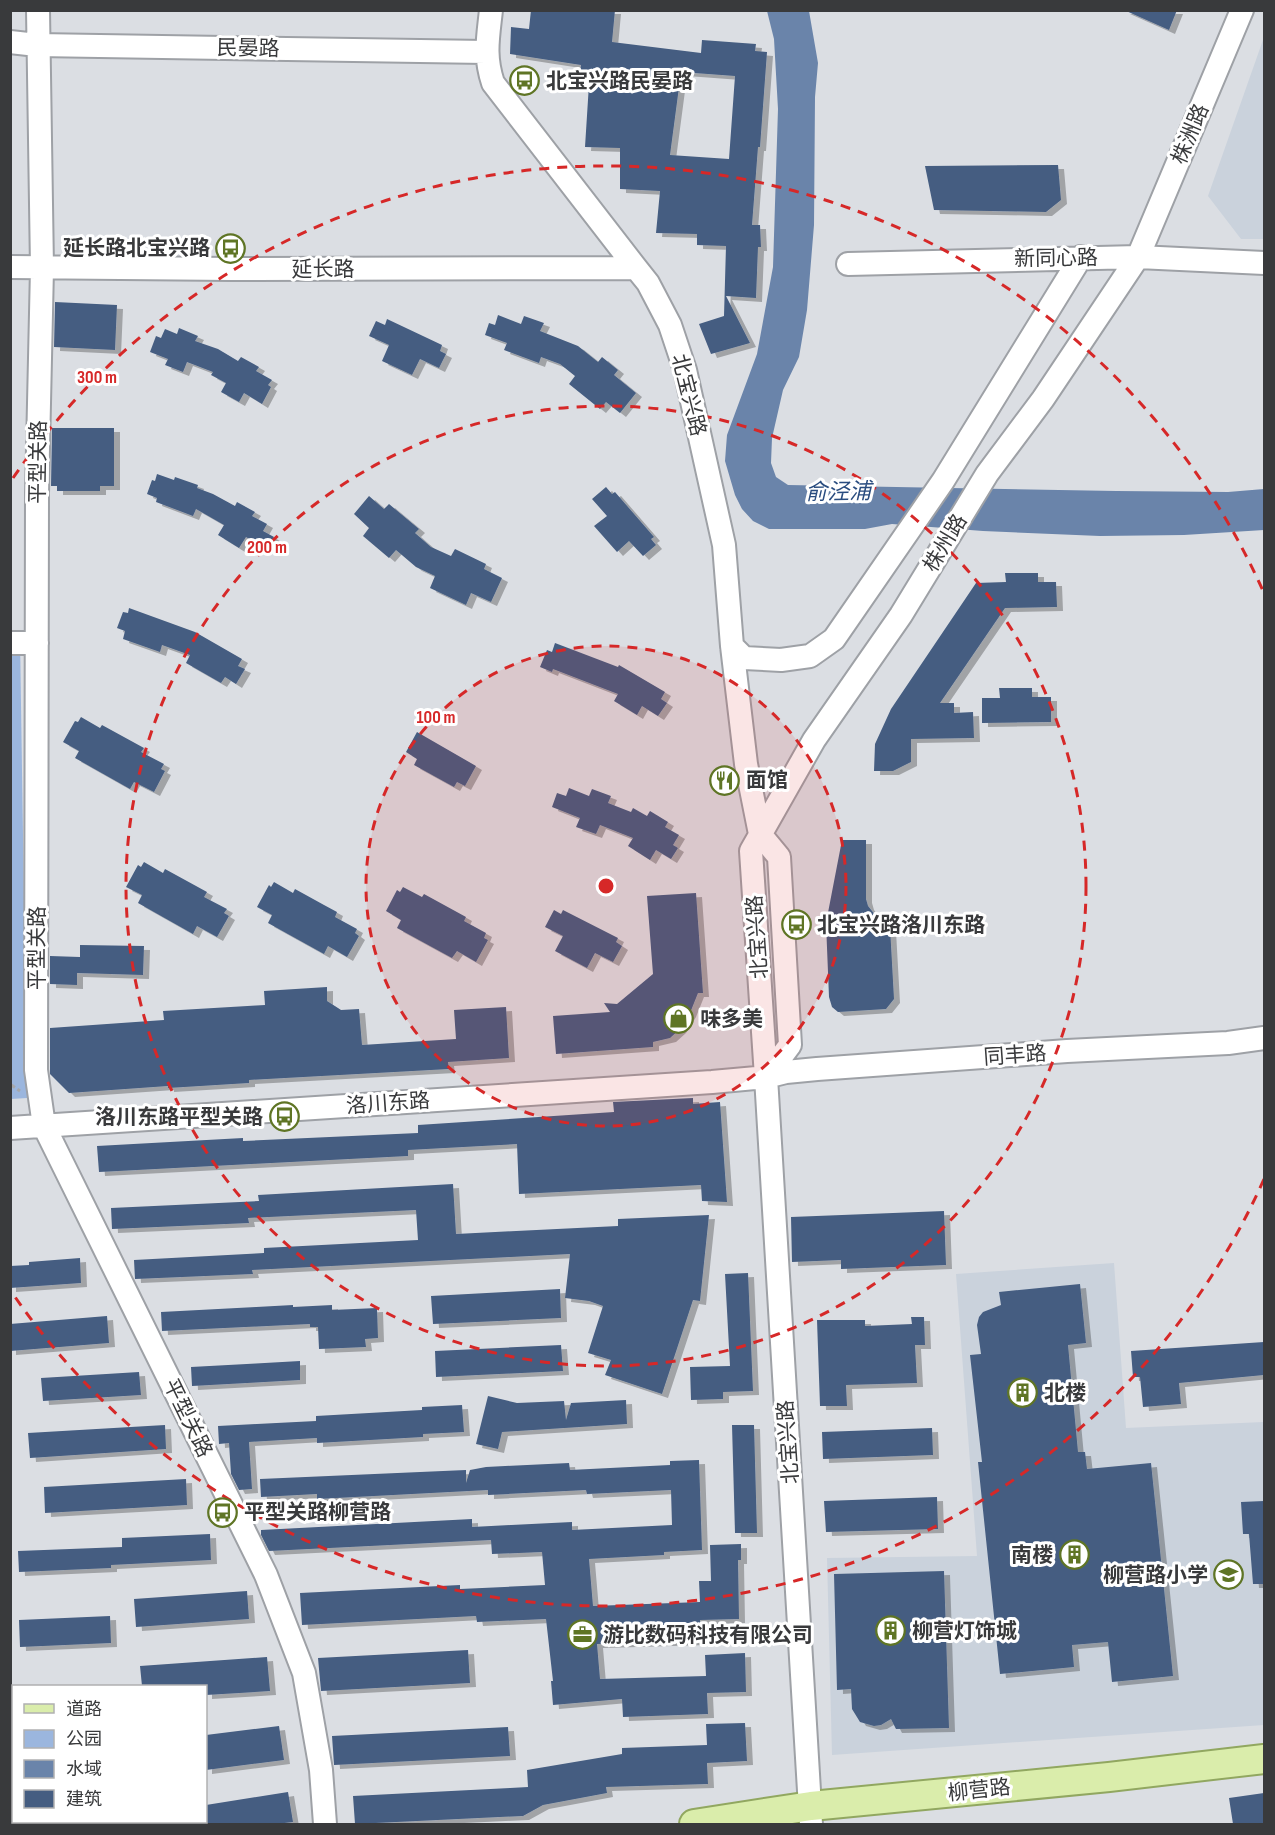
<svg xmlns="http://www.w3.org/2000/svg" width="1275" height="1835" viewBox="0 0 1275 1835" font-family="'Sofia Sans Condensed','Noto Sans SC',sans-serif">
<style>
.built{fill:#cad2dc}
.green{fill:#9bb6de}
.water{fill:#6a84aa}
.building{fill:#455d81;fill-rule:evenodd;filter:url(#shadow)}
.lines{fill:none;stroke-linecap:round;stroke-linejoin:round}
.minor-casing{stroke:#9ea1a6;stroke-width:26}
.major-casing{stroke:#91a760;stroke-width:32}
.path{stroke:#a6a8ac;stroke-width:3;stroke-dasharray:6 3;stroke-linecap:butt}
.minor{stroke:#fff;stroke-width:22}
.major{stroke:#daedab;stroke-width:28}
.ring{fill:none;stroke:#d62828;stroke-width:3;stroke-dasharray:10 8}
.labels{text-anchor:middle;stroke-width:6;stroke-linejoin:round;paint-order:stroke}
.street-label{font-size:21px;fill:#393a3c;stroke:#fff}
.poi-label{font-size:21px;font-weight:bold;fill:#393a3c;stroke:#fff;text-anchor:start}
.water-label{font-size:22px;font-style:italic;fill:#294c7f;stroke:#fff}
.centre{fill:#d62828;stroke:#fff;stroke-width:3}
.ring-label{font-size:18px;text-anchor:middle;font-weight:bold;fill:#d62828;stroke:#fff;stroke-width:6;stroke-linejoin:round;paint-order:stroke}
</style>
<defs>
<filter id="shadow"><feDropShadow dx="6" dy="4" stdDeviation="0" flood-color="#0004"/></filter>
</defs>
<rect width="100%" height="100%" fill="#dbdee3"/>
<path class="built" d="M 1264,37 L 1264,239 L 1241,239 L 1208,196 Z
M 1114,1263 L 1126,1428 L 1264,1422 L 1264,1725 L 832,1755 L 827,1558 L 977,1556 L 956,1274 Z"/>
<path class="green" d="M 11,639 L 20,639 L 27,1098 L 11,1099 Z"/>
<path class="water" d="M 767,11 L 809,11 L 818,63 L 815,97 L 814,225 L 807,310 L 799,357 L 783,390 L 772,438 L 771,463 L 776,477 L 788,485 L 1116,491 L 1228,492 L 1264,489 L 1264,530 L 1184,535 L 1100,536 L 983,531 L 892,524 L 865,529 L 769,529 L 753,521 L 742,509 L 735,495 L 725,461 L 727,435 L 757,354 L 773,267 L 778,109 L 774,39 Z"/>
<path class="building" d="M 531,10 L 615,10 L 612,42 L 701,53 L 702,40 L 756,44 L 755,51 L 767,52 L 760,147 L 758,147 L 752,225 L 760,225 L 761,247 L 758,247 L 756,298 L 726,296 L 750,343 L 711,354 L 699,324 L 724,316 L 726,246 L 697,245 L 697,234 L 656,233 L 660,191 L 620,189 L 620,148 L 585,147 L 589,84 L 579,83 L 581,65 L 510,54 L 511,27 L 529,29 ZM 681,72 L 735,76 L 729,159 L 670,155 Z
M 1124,10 L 1177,10 L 1169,30 Z
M 1058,165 L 1061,200 L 1046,212 L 934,210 L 925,166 Z
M 55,302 L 117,305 L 115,350 L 54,347 Z
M 498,315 L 521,324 L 524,316 L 544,323 L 540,331 L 578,346 L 598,362 L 602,357 L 618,370 L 614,375 L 636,393 L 620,413 L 606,402 L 600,409 L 569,384 L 575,376 L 560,364 L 541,357 L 539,363 L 504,350 L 507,343 L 485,335 L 489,323 L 495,325 Z
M 387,319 L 442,345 L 440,351 L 446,354 L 439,368 L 420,359 L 412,375 L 382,361 L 389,345 L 369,336 L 376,321 L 385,325 Z
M 179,328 L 198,336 L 195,341 L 218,349 L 238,361 L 241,357 L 259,367 L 256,371 L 272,380 L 268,385 L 271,387 L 262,404 L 244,393 L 239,402 L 221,392 L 226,383 L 211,375 L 213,372 L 187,362 L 183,372 L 165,365 L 168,359 L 150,352 L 156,336 L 161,338 L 165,329 L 177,334 Z
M 52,428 L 114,428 L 114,486 L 100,486 L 100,491 L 57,491 L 57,486 L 51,486 Z
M 157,474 L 174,480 L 175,477 L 198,485 L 197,488 L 213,494 L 235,506 L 237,502 L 255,512 L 252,516 L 267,524 L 263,531 L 274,537 L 267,549 L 246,537 L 239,548 L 218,535 L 224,525 L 196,509 L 193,516 L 156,502 L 157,498 L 147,494 L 152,480 L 155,481 Z
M 606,487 L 612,494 L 615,492 L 654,537 L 651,539 L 656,545 L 643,556 L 629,541 L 617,552 L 594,526 L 607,516 L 592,499 Z
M 369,496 L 384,509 L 389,504 L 419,529 L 415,533 L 431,547 L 451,556 L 455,549 L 486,564 L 484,569 L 502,578 L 491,602 L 471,593 L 466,605 L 430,588 L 435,576 L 416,567 L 396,550 L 389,558 L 363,536 L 369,528 L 354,514 Z
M 1005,573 L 1038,573 L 1038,582 L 1056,582 L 1057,607 L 1005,608 L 940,703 L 954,703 L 954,713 L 973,712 L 974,738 L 911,739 L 911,762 L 893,771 L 874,771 L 875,744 L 891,709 L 976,583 L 1006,582 Z
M 129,608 L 195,632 L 242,659 L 238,666 L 245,669 L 236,684 L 225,677 L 221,683 L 186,663 L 190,655 L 162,645 L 160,652 L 123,639 L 125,631 L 117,628 L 123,612 L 128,613 Z
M 555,643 L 618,667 L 619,665 L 665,692 L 661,699 L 667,703 L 658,716 L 642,706 L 637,715 L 614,701 L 618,694 L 553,669 L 552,672 L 540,667 L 547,650 L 552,652 Z
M 999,688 L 1032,688 L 1032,697 L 1051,697 L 1051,722 L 982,723 L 982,698 L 1000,698 Z
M 81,717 L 100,728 L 102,725 L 144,748 L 141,752 L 164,764 L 161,769 L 165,771 L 154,792 L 134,782 L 130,789 L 75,758 L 79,751 L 63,742 L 75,721 L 78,722 Z
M 417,732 L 476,766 L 465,786 L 457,782 L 454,787 L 414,765 L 417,759 L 406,752 Z
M 569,788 L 589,796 L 592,789 L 611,796 L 608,803 L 631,812 L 633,808 L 647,816 L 650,811 L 668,822 L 665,827 L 679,835 L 673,845 L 678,848 L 671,859 L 656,850 L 650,860 L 628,846 L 633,838 L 600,825 L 596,834 L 576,827 L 580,818 L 552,807 L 557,793 L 566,796 Z
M 842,840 L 866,840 L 866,899 L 868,906 L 880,921 L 890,927 L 894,999 L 886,1009 L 838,1012 L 832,1007 L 829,997 L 826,923 Z
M 144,862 L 163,873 L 165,869 L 207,892 L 204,897 L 227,909 L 224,913 L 229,916 L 217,937 L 197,926 L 193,934 L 138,903 L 142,895 L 126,887 L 138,865 L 141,867 Z
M 274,882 L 293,893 L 295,889 L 324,905 L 337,912 L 335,917 L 357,929 L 355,933 L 359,936 L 347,957 L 328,946 L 324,954 L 268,923 L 272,915 L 257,907 L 269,885 L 271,887 Z
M 403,887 L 422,897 L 424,894 L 466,917 L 464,921 L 486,933 L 484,938 L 488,940 L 476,962 L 457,951 L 452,958 L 397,928 L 401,920 L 386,911 L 397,890 L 400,892 Z
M 696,893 L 703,993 L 698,993 L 690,1013 L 680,1029 L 670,1038 L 653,1042 L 653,1047 L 556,1054 L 553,1016 L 610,1012 L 604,1003 L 617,1004 L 653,974 L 647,896 Z
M 554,910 L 561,914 L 563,910 L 618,938 L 616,942 L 622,946 L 613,962 L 595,953 L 587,968 L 555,951 L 563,936 L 545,927 Z
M 80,945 L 144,946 L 143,975 L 77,973 L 77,985 L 50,984 L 50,956 L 80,957 Z
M 327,987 L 327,1001 L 341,1010 L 359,1009 L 362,1045 L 456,1039 L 454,1010 L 506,1007 L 509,1058 L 448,1062 L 449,1069 L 249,1080 L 249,1083 L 168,1088 L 168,1086 L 69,1093 L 50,1074 L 50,1028 L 164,1020 L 163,1011 L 265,1005 L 264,991 Z
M 693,1098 L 693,1104 L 720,1102 L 727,1202 L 702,1201 L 701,1185 L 519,1194 L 517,1144 L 408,1150 L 408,1156 L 99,1172 L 97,1146 L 243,1138 L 243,1141 L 418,1133 L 418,1125 L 614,1112 L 613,1102 Z
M 453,1184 L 456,1234 L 618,1226 L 618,1219 L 709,1215 L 700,1301 L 693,1300 L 662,1394 L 605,1375 L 611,1360 L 588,1353 L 603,1306 L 589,1301 L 565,1298 L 570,1254 L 252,1270 L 253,1274 L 135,1279 L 134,1260 L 264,1253 L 264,1248 L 418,1240 L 416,1210 L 248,1218 L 249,1223 L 112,1229 L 111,1208 L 259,1201 L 258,1195 Z
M 944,1211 L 946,1265 L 841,1269 L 841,1260 L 792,1262 L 791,1217 Z
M 80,1258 L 81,1283 L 10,1288 L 10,1266 L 29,1265 L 29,1262 Z
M 748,1273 L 753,1391 L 723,1392 L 723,1399 L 691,1400 L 690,1367 L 730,1366 L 725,1274 Z
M 1080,1284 L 1086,1343 L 1068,1345 L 1078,1452 L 1085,1452 L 1087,1469 L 1151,1463 L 1173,1676 L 1112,1682 L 1108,1642 L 1072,1645 L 1074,1667 L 1000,1674 L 978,1462 L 982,1462 L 970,1355 L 981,1354 L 977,1325 L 979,1317 L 983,1312 L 1001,1305 L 999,1292 Z
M 560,1289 L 561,1318 L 433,1324 L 431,1296 Z
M 293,1305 L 293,1307 L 332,1305 L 332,1310 L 377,1308 L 378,1338 L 365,1339 L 366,1347 L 319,1349 L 318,1327 L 310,1327 L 310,1324 L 162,1331 L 161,1312 Z
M 107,1316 L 109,1343 L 10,1351 L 10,1324 Z
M 911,1317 L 924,1317 L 925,1345 L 915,1345 L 917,1383 L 846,1385 L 847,1406 L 820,1406 L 817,1320 L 865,1320 L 865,1326 L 912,1324 Z
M 1264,1342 L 1264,1375 L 1179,1383 L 1181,1404 L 1143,1407 L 1140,1377 L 1133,1377 L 1131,1351 Z
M 561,1345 L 563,1371 L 436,1377 L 435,1351 Z
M 300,1361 L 300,1380 L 192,1386 L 191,1367 Z
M 139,1372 L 141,1395 L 43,1401 L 41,1378 Z
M 488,1396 L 517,1403 L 564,1401 L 566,1420 L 571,1403 L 626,1400 L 627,1424 L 502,1432 L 498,1449 L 476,1444 Z
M 462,1405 L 464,1432 L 423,1434 L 423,1437 L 317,1443 L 317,1438 L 249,1442 L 252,1489 L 239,1490 L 231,1474 L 229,1443 L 219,1444 L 218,1426 L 316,1421 L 316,1416 L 422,1410 L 422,1407 Z
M 165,1425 L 166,1449 L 30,1458 L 28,1433 Z
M 732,1425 L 754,1425 L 757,1533 L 735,1533 Z
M 932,1428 L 933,1455 L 823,1459 L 822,1432 Z
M 699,1460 L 702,1550 L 664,1552 L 664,1555 L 589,1559 L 593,1606 L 700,1602 L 699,1581 L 711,1581 L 710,1545 L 741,1544 L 741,1560 L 738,1560 L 739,1619 L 700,1620 L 701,1641 L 597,1644 L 600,1679 L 706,1676 L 705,1655 L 745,1653 L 746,1692 L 707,1693 L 708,1714 L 623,1717 L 622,1699 L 553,1705 L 551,1681 L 553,1681 L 546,1619 L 477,1622 L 476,1616 L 302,1625 L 300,1593 L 460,1585 L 460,1589 L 545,1585 L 542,1552 L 492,1554 L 491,1540 L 269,1551 L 261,1535 L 261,1530 L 472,1519 L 472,1527 L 572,1522 L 572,1530 L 672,1525 L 671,1490 L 587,1494 L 586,1490 L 488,1495 L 488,1490 L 317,1499 L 317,1494 L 261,1497 L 260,1479 L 466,1470 L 466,1483 L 470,1470 L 486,1467 L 569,1463 L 570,1470 L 670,1465 L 670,1461 Z
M 186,1479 L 187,1505 L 45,1513 L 44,1487 Z
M 937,1497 L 938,1529 L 826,1532 L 824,1501 Z
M 1264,1501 L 1264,1584 L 1253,1584 L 1249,1534 L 1243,1534 L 1241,1502 Z
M 210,1534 L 211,1560 L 111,1565 L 111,1568 L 19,1572 L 18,1551 L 122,1547 L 122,1538 Z
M 944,1571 L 949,1728 L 896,1729 L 891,1719 L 881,1725 L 874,1726 L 860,1722 L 852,1709 L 851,1689 L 837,1690 L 834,1574 Z
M 247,1591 L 249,1619 L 136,1627 L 134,1599 Z
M 110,1616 L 111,1643 L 20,1647 L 19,1620 Z
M 468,1650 L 470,1683 L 321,1691 L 318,1658 Z
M 267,1657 L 270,1691 L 206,1695 L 206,1686 L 142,1686 L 140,1666 Z
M 745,1723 L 747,1761 L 707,1763 L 708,1784 L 606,1787 L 607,1793 L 543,1805 L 523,1816 L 355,1824 L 353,1796 L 528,1787 L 527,1770 L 622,1754 L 622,1748 L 707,1745 L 706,1724 Z
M 279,1726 L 284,1760 L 206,1770 L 206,1735 Z
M 508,1727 L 510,1756 L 334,1765 L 332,1736 Z
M 288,1792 L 293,1822 L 276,1824 L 206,1824 L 206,1805 Z
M 1264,1793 L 1264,1824 L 1233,1824 L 1229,1798 Z"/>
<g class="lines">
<defs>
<path id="minor" d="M 38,10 L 42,268 L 37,493 L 36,1070 L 44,1126 L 266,1575 L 304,1673 L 321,1770 L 325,1824
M 491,10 C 488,38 484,56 493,83 L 636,268 L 648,283 L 670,325 L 685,370 L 724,545 L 732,646 L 746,764 L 760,834 L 779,857 L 790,1045 L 766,1077 L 811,1824
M 10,42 L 37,45 L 486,52
M 848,264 L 1138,257 L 1264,263
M 10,267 L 231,269 L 636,268
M 10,643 L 37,643
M 732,646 L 744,658 L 781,660 L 810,656 L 834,639 L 943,481 L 1081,257
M 766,1077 L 751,851 L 814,740 L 901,615 L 987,474 L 1043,399 L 1138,257 L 1242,10
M 10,1128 L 712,1082 L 766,1077 L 786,1072 L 817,1069 L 1067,1051 L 1228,1043 L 1264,1038"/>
<path id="major" d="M 694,1824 L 811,1806 L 1109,1777 L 1264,1759"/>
</defs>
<use href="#minor" class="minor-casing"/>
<use href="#major" class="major-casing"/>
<path class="path" d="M 10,1084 L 20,1091"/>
<use href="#minor" class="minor"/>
<use href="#major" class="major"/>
</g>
<circle cx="606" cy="886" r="240" fill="#d62828" fill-opacity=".12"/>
<g class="ring">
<circle cx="606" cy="886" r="240"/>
<circle cx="606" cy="886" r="480"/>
<path d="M1264 1179A720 720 0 0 1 13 1294M13 478A720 720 0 0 1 1264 593"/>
</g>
<defs>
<symbol id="bus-ring" viewBox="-11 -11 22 22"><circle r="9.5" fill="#fff" stroke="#5f7525" stroke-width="1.5"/><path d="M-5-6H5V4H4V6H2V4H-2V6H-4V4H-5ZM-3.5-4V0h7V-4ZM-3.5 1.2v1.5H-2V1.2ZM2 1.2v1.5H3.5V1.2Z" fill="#5f7525"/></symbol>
<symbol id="restaurant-ring" viewBox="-11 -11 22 22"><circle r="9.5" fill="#fff" stroke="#5f7525" stroke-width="1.5"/><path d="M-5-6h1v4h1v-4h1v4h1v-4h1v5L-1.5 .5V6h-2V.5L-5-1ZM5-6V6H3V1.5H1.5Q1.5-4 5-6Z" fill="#5f7525"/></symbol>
<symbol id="shop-ring" viewBox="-11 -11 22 22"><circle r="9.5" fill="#fff" stroke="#5f7525" stroke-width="1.5"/><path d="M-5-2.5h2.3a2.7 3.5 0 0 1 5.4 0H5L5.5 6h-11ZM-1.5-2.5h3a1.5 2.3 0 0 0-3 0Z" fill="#5f7525"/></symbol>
<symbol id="building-ring" viewBox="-11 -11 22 22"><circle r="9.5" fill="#fff" stroke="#5f7525" stroke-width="1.5"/><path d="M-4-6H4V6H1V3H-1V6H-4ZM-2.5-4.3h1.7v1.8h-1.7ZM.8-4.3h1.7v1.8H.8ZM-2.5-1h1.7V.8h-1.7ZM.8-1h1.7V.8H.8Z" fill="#5f7525"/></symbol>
<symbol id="school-ring" viewBox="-11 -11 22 22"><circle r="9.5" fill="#fff" stroke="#5f7525" stroke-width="1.5"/><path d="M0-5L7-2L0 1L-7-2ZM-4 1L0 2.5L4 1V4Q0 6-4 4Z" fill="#5f7525"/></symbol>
<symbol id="office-ring" viewBox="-11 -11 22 22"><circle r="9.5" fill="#fff" stroke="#5f7525" stroke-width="1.5"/><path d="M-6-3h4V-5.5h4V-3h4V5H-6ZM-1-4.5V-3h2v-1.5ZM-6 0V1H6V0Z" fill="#5f7525"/></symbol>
</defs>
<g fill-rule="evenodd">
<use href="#bus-ring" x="508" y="64" width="33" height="33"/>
<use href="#bus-ring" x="214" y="232" width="33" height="33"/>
<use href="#restaurant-ring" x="708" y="764" width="33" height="33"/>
<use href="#bus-ring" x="780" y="908" width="33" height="33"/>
<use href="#shop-ring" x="662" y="1002" width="33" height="33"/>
<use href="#bus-ring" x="268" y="1100" width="33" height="33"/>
<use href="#building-ring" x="1006" y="1376" width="33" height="33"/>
<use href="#bus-ring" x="206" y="1496" width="33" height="33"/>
<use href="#building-ring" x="1058" y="1538" width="33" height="33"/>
<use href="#school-ring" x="1212" y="1558" width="33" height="33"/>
<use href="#building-ring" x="874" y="1614" width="33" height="33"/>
<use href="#office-ring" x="566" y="1618" width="33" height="33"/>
</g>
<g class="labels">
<g class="street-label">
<text transform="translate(248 48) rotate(1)" y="7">民晏路</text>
<text transform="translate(1190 134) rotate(-67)" y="7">株洲路</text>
<text transform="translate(1056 258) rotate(-1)" y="7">新同心路</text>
<text x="323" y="276">延长路</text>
<text transform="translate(689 395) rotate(76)" y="7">北宝兴路</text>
<text transform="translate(38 462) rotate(-89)" y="7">平型关路</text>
<text transform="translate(945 543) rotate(-59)" y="7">株州路</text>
<text transform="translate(757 937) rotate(-94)" y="7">北宝兴路</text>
<text transform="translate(37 948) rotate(-90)" y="7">平型关路</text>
<text transform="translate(1015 1055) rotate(-4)" y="7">同丰路</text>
<text transform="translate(388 1103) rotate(-4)" y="7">洛川东路</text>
<text transform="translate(188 1418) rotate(64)" y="7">平型关路</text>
<text transform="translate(788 1442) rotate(-94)" y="7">北宝兴路</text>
<text transform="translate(979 1790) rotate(-6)" y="7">柳营路</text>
</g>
<g class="poi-label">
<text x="546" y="88">北宝兴路民晏路</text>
<text x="210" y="255" text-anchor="end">延长路北宝兴路</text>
<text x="746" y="787">面馆</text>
<text x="817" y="932">北宝兴路洛川东路</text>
<text x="700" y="1026">味多美</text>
<text x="263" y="1124" text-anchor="end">洛川东路平型关路</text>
<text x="1044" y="1400">北楼</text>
<text x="244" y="1519">平型关路柳营路</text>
<text x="1053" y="1562" text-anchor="end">南楼</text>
<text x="1208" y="1582" text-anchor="end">柳营路小学</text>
<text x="912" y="1638">柳营灯饰城</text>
<text x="603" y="1642">游比数码科技有限公司</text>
</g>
<g class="water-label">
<text transform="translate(838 491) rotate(-1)" y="8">俞泾浦</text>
</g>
</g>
<circle cx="606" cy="886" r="9" class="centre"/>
<g class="ring-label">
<text x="97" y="383">300 m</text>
<text x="267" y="553">200 m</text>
<text x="436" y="723">100 m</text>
</g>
<rect width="1275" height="1835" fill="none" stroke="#393a3c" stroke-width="24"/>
<rect x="12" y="1685" width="195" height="138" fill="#ffffff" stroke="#b0b0b1" stroke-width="1.5"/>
<rect x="24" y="1704" width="30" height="9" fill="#daedab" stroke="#b0b0b1" stroke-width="1.5"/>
<text x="66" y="1715" font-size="18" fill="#393a3c">道路</text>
<rect x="24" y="1730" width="30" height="18" fill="#9bb6de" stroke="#b0b0b1" stroke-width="1.5"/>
<text x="66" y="1745" font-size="18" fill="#393a3c">公园</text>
<rect x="24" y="1760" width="30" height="18" fill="#6a84aa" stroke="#b0b0b1" stroke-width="1.5"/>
<text x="66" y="1775" font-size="18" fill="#393a3c">水域</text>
<rect x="24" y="1790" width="30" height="18" fill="#455d81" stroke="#b0b0b1" stroke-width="1.5"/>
<text x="66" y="1805" font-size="18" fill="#393a3c">建筑</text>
</svg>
